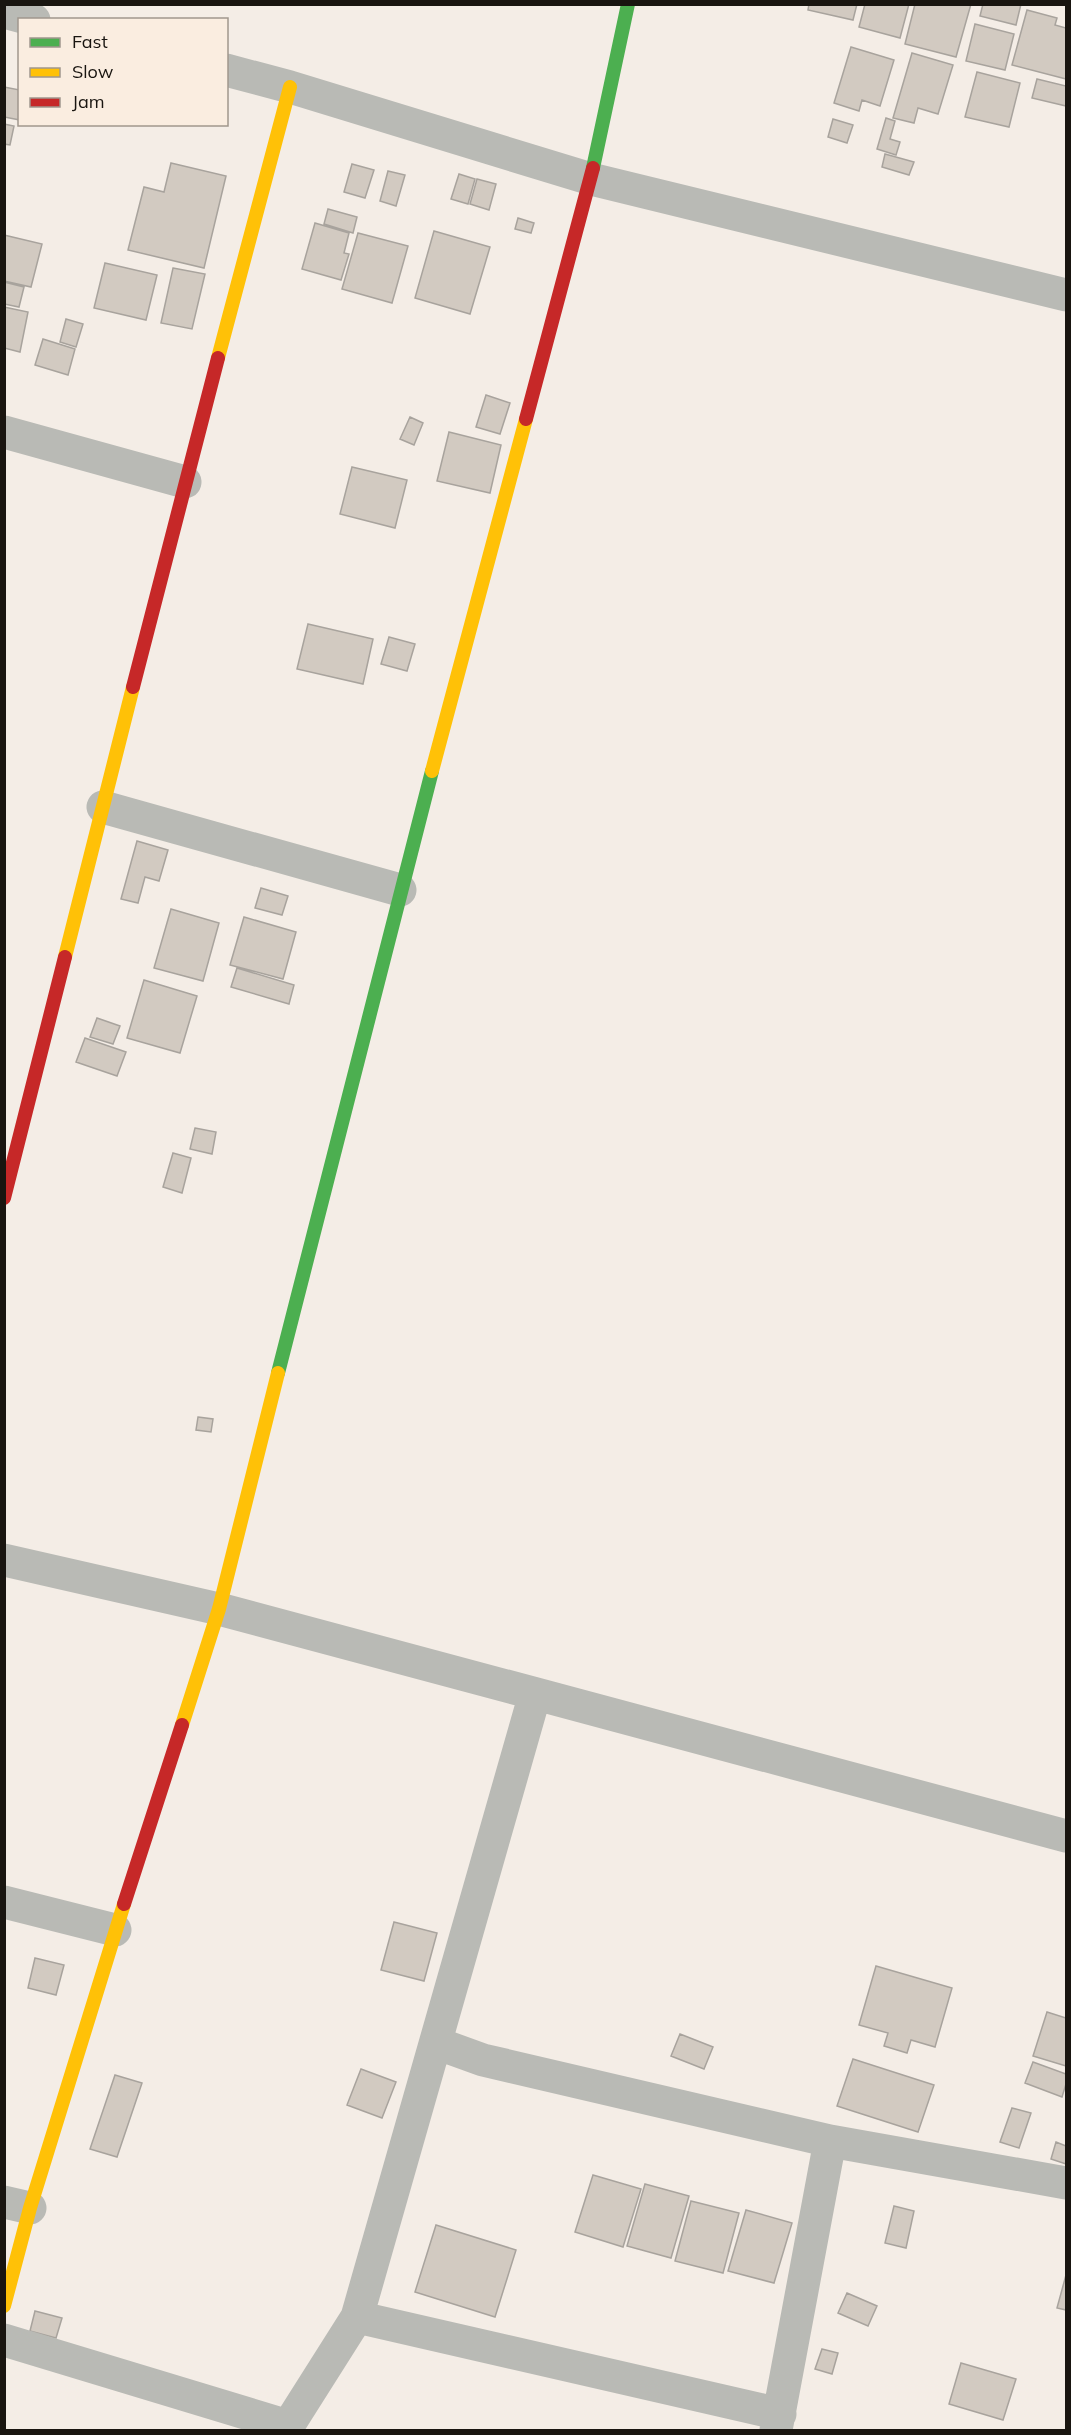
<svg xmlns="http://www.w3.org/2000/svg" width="1071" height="2435" viewBox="0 0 1071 2435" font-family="Mulish,sans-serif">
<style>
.building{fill:#d2cac1;stroke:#a8a39d;stroke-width:1.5}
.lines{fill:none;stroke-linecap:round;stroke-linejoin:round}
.street{stroke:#b9bab5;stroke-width:33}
.fast{stroke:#4caf50;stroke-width:14}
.slow{stroke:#ffc107;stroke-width:14}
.jam{stroke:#c62828;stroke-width:14}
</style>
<rect width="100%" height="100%" fill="#f4ede6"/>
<path class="building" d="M 809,4 L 857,4 L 853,20 L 808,10 Z
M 865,4 L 909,4 L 900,38 L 859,27 Z
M 915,4 L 971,4 L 956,57 L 905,44 Z
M 983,4 L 1021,4 L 1016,25 L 980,16 Z
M 1027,10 L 1057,18 L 1055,25 L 1066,28 L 1066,79 L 1012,65 Z
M 975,24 L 1014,34 L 1005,70 L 966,61 Z
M 851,47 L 894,60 L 880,106 L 862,100 L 859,111 L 834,103 Z
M 912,53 L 953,65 L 938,114 L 918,108 L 914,123 L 893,118 Z
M 977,72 L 1020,83 L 1009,127 L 965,117 Z
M 1037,79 L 1066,86 L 1066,106 L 1032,98 Z
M 4,87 L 20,90 L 20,120 L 4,117 Z
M 886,118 L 895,121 L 890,139 L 900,142 L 896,155 L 877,149 Z
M 833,119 L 853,125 L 847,143 L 828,137 Z
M 4,124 L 14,126 L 10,145 L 4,144 Z
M 885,154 L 914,162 L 909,175 L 882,167 Z
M 171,163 L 226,176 L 204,268 L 128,250 L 144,187 L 164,192 Z
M 352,164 L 374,170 L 365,198 L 344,192 Z
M 388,171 L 405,175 L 396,206 L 380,201 Z
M 459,174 L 475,179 L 468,204 L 451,199 Z
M 477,179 L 496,184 L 489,210 L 470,204 Z
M 328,209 L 357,217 L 353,233 L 324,224 Z
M 518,218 L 534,223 L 531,233 L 515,229 Z
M 315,223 L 349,233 L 344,253 L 349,254 L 341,280 L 302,269 Z
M 434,231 L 490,247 L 470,314 L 415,298 Z
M 358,233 L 408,246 L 392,303 L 342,289 Z
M 4,235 L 42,244 L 31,287 L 4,281 Z
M 105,263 L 157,275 L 146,320 L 94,308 Z
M 173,268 L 205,274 L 192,329 L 161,323 Z
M 4,282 L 24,287 L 19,307 L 4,304 Z
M 4,307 L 28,312 L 20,352 L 4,348 Z
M 66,319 L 83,324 L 76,347 L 60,342 Z
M 43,339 L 75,349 L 68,375 L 35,365 Z
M 486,395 L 510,403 L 500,434 L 476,427 Z
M 410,417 L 423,423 L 414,445 L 400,439 Z
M 449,432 L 501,445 L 490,493 L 437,481 Z
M 352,467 L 407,480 L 395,528 L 340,514 Z
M 308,624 L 373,639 L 363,684 L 297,669 Z
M 389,637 L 415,644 L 407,671 L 381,664 Z
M 137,841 L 168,850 L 159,881 L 145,877 L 138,903 L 121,899 Z
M 261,888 L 288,896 L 282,915 L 255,908 Z
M 171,909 L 219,923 L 203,981 L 154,968 Z
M 244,917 L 296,932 L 283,979 L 230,965 Z
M 237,968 L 294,985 L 289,1004 L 231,987 Z
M 144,980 L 197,996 L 180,1053 L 127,1038 Z
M 97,1018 L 120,1026 L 113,1044 L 90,1037 Z
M 85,1038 L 126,1052 L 117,1076 L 76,1062 Z
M 195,1128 L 216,1132 L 212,1154 L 190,1149 Z
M 173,1153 L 191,1158 L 182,1193 L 163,1187 Z
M 198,1417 L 213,1419 L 211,1432 L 196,1430 Z
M 394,1922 L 437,1933 L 424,1981 L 381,1970 Z
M 35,1958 L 64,1965 L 56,1995 L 28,1988 Z
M 876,1966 L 952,1988 L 935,2047 L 911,2040 L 907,2053 L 884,2046 L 888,2033 L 859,2025 Z
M 1047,2012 L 1066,2018 L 1066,2066 L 1033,2056 Z
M 680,2034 L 713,2047 L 704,2069 L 671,2056 Z
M 853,2059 L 934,2085 L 918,2132 L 837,2106 Z
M 1033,2062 L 1066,2074 L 1066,2084 L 1062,2097 L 1025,2083 Z
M 361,2069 L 396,2082 L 382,2118 L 347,2105 Z
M 115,2075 L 142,2083 L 117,2157 L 90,2149 Z
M 1012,2108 L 1031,2113 L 1019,2148 L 1000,2142 Z
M 1056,2142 L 1066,2146 L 1066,2164 L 1051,2159 Z
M 593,2175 L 641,2189 L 623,2247 L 575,2232 Z
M 645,2184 L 689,2196 L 671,2258 L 627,2246 Z
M 691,2201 L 739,2213 L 723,2273 L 675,2261 Z
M 894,2206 L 914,2211 L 906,2248 L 885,2243 Z
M 746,2210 L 792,2223 L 774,2283 L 728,2271 Z
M 436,2225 L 516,2250 L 495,2317 L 415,2292 Z
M 1066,2275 L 1066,2310 L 1057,2308 Z
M 847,2293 L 877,2306 L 868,2326 L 838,2313 Z
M 35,2311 L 62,2318 L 56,2338 L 30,2331 Z
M 822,2349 L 838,2353 L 832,2374 L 815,2369 Z
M 961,2363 L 1016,2379 L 1003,2420 L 949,2404 Z"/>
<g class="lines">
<path class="street" d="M 4,12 L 34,20
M 226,70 L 290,87 L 591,179 L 1066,295
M 4,432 L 185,482
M 103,807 L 400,890
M 4,1560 L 219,1609 L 1066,1836
M 4,1902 L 115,1930
M 436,2043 L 483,2060 L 830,2141 L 1066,2183
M 4,2202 L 30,2208
M 357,2317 L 535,1694
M 4,2340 L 288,2426 L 357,2317 L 780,2414
M 776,2430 L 830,2141"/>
<path class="fast" d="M 593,168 L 628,4
M 278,1373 L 432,771"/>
<path class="slow" d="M 218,358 L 290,87
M 432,771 L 526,419
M 65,957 L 133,687
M 182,1725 L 219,1609 L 278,1373
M 4,2306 L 30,2208 L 124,1904"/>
<path class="jam" d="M 526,419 L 593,168
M 133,687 L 218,358
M 4,1198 L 65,957
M 124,1904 L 182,1725"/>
</g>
<rect width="1071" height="2435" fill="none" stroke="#191510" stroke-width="12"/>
<rect x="18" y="18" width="210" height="108" fill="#faede0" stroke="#a0978d" stroke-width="1.5"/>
<rect x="30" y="38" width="30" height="9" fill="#4caf50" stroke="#a0978d" stroke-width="1.5"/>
<text x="72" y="48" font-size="18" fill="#191510">Fast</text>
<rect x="30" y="68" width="30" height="9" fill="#ffc107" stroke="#a0978d" stroke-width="1.5"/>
<text x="72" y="78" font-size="18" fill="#191510">Slow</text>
<rect x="30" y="98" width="30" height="9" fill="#c62828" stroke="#a0978d" stroke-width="1.5"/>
<text x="72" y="108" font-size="18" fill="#191510">Jam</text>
</svg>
